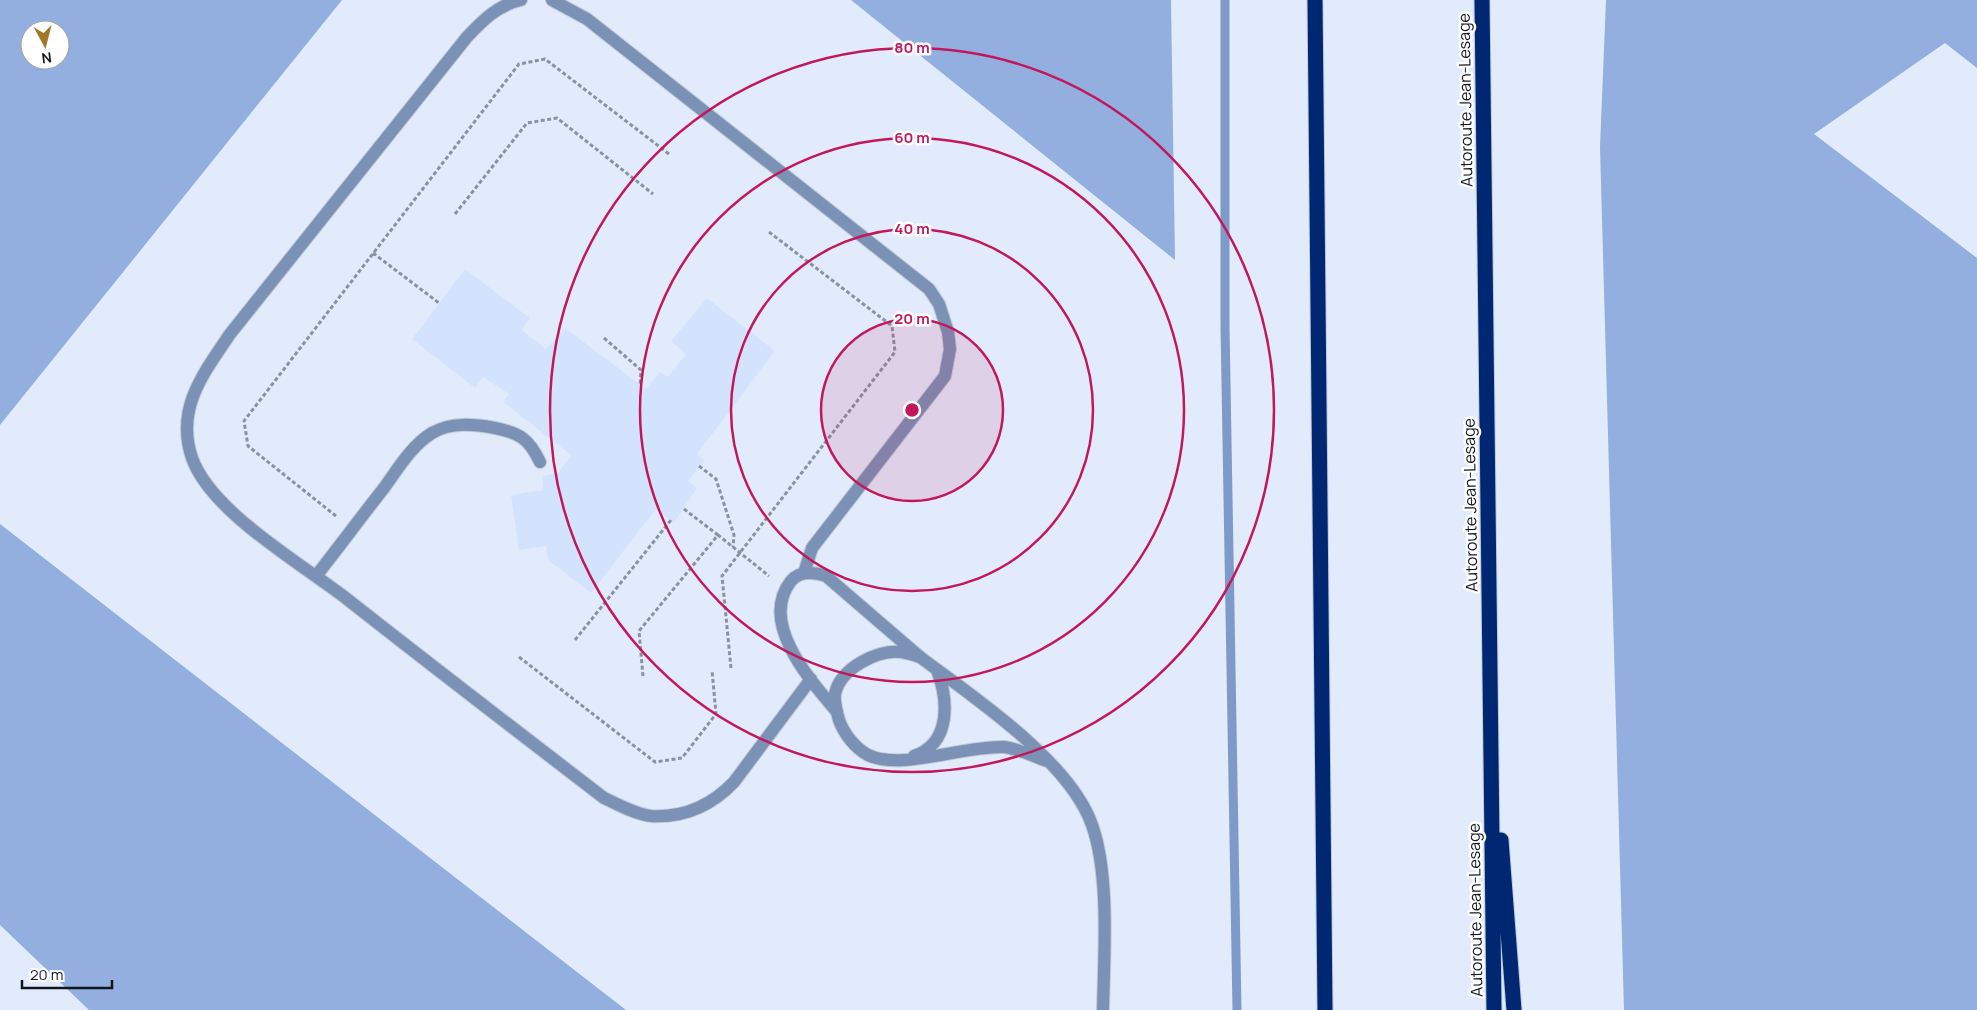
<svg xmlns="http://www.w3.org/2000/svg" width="1977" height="1010" viewBox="0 0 1977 1010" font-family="Manrope,sans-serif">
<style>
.built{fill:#d4e3fd}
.forest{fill:#92afdf;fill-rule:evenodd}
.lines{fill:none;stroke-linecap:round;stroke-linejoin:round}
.stream{stroke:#7f9ac9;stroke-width:9}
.lane-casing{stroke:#c1c9d8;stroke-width:14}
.street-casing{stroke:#c1c9d8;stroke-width:14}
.highway-casing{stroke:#c1c9d8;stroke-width:17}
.path{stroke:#8b929f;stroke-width:3;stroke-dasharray:4 2.5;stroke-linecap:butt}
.lane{stroke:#7b91b6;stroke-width:12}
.street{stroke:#7b91b6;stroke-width:12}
.highway{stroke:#002772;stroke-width:15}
.ring{fill:none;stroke:#c2185b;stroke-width:2.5}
.labels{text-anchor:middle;stroke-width:5;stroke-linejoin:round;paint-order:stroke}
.street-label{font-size:16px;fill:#11161f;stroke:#fff}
.centre{fill:#c2185b;stroke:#fff;stroke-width:2.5}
.ring-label{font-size:15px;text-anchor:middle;font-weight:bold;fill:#c2185b;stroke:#fff;stroke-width:5;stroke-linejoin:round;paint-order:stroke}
</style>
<rect width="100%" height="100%" fill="#e2ebfb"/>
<path class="built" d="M 465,269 L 530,318 L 522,330 L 546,349 L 565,328 L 646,389 L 660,372 L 668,377 L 686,354 L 671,341 L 707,298 L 775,351 L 697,454 L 704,460 L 688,481 L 697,488 L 674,523 L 656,509 L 591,593 L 548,560 L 546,546 L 519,550 L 511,495 L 543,490 L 542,476 L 558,473 L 571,455 L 503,402 L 509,394 L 483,377 L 475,388 L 412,339 Z"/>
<path class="forest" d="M 0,0 L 342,0 L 0,425 ZM 30,30 L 60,30 L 60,60 L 30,60 Z
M 851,0 L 1171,0 L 1175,260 Z
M 1606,0 L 1977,0 L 1977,68 L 1945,43 L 1814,134 L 1977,258 L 1977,1010 L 1624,1010 L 1600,147 Z
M 0,524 L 626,1010 L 89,1010 L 0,925 Z"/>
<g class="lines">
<path class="stream" d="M 1225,0 L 1225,326 L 1237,1010"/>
<defs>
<path id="lane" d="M 521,0 C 498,5 483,20 467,37 L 230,334 C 204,373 175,408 192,458 C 211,512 302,564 347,599 C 432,666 518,732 604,798 C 619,805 635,814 651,816 C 684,818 712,805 734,782 L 811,679
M 552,0 L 587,19 L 929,289 L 939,304 L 948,332 L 950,349 L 945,376 L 812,548 L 804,573
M 316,576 C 339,547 361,517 384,488 C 397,470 412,445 432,433 C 451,422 473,424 495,428 C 520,433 529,439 540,462
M 837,712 C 811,681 758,623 791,581 C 800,570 814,572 826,576 L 920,657"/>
<path id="street" d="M 914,756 C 952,743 948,699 937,670
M 1047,761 C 1033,756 1019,749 1004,747 C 965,745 901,771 868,755 C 855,748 844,734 839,720 C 837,713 834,702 835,694 C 840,669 877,649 901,652 C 908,653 914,655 920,657 C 973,697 1070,761 1092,825 C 1110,875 1104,956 1103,1010"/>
<path id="highway" d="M 1315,0 L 1325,1010
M 1482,0 L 1494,1010
M 1501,840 L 1514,1010"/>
</defs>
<use href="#lane" class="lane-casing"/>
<use href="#street" class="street-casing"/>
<use href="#highway" class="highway-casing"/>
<path class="path" d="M 455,214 L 527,123 L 557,118 L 653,194
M 373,253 L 439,303
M 604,338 L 641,370 L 640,385
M 699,466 L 716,479 L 734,535 L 733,547
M 684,509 L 718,535
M 336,516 L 248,446 L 244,421 L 519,64 L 545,59 L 669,154
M 575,640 L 671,520
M 519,657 L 655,762 L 682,758 L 716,714 L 712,670
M 731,668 L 722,576 L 895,352 L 892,326 L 769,232
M 643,676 L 639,631 L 718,535 L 769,576"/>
<use href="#lane" class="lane"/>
<use href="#street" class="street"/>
<use href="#highway" class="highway"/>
</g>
<circle cx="912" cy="410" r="91" fill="#c2185b" fill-opacity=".12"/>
<g class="ring">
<circle cx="912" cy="410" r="91"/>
<circle cx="912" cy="410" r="181"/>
<circle cx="912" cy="410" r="272"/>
<circle cx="912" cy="410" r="362"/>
</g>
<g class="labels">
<g class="street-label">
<text transform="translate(1465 100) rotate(-91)" y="6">Autoroute Jean-Lesage</text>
<text transform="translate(1470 505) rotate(-91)" y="6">Autoroute Jean-Lesage</text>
<text transform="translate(1475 910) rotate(-91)" y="6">Autoroute Jean-Lesage</text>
</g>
</g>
<circle cx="912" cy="410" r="8" class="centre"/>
<g class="ring-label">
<text x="912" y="53">80 m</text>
<text x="912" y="143">60 m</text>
<text x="912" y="234">40 m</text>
<text x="912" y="324">20 m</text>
</g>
<g transform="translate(45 45) rotate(173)"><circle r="24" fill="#ffffff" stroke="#a0a2a5"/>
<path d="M0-4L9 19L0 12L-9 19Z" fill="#a17827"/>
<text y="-8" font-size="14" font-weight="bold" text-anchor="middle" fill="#11161f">N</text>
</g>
<path d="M22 980v8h90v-8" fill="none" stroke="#11161f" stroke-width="2.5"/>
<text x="30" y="980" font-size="15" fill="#11161f" stroke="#ffffff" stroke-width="4" paint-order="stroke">20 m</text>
</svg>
